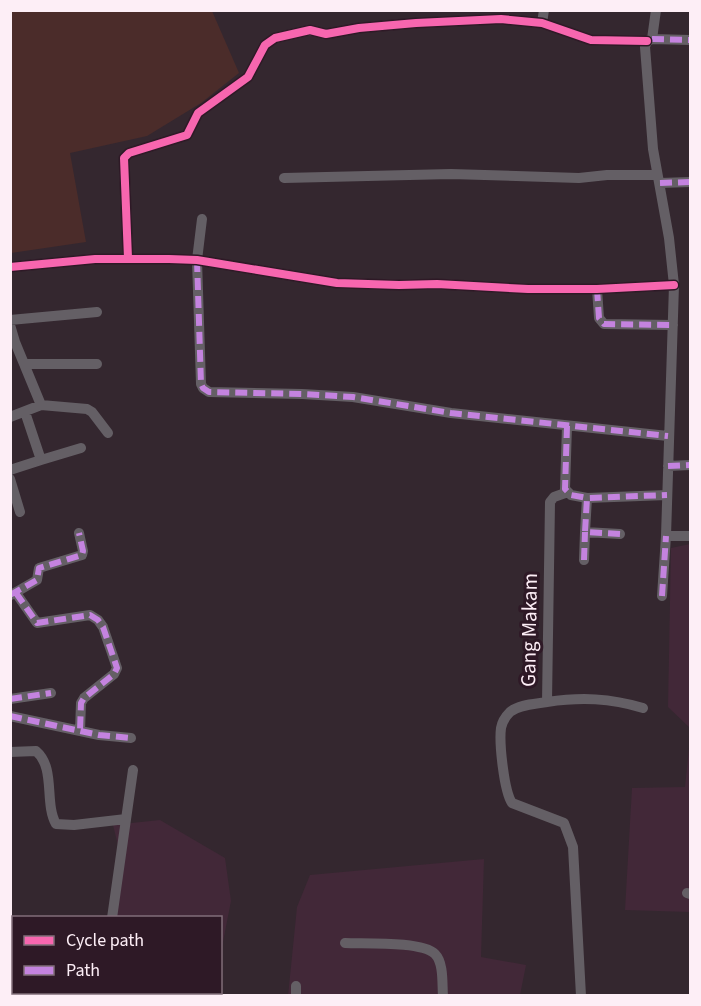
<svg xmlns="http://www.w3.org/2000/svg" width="701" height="1006" viewBox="0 0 701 1006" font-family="'Source Sans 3',sans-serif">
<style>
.built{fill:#422838}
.green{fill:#4b2c2a}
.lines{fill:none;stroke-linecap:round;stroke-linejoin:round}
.minor{stroke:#645f65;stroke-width:10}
.quiet{stroke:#c483df;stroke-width:6;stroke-dasharray:12 6;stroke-linecap:butt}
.cycleway-casing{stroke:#2e1926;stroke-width:11}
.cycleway{stroke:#f766af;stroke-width:8}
.labels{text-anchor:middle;stroke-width:6;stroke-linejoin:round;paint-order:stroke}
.street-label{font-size:21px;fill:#fdeef6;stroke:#2e1926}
</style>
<rect width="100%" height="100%" fill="#34272f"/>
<path class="built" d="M 690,544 L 690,728 L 668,707 L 671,548 Z
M 690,739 L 690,912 L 625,910 L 632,788 L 685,787 Z
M 160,820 L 225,858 L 231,901 L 221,952 L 220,918 L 111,918 L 122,861 L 113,825 Z
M 484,859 L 481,957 L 526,965 L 520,995 L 288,996 L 297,907 L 310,875 Z"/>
<path class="green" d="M 10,11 L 212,11 L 239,73 L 201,103 L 147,136 L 70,153 L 86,242 L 11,253 Z"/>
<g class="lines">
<path class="minor" d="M 656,10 L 652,39 L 647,41 L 645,47 L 653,149 L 669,238 L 674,285 L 666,536 L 690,536
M 542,23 L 544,10
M 652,39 L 690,40
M 284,178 L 451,174 L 579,178 L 607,175 L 656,175
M 660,183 L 690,182
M 202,219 L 197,260 L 201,384 L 203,388 L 209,392 L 302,394 L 353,397 L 451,413 L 668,436
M 128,258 L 124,158 L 129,153 L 187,135 L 198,113 L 248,77 L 265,45 L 275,38 L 310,30 L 326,34 L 359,28 L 416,23 L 501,19 L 542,23 L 591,40 L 647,41
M 10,267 L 95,259 L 169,259 L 197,260 L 337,283 L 399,285 L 437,284 L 528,289 L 597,289 L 674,285
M 597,289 L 599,318 L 604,324 L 673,325
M 10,320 L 97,312
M 10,325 L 15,342 L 41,405 L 87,409 L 92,412 L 108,433
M 24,364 L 97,364
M 10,417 L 41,405
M 567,426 L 565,489 L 571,495 L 587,498
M 41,460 L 81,448
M 668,466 L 690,465
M 10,470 L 41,460 L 25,412
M 10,479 L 20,512
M 568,492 L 554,497 L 550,502 L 547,702 C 536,704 519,704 510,712 C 506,716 502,722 501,728 C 499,743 504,791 512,803 L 564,823 L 573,847 L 581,996
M 620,534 L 585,532 L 587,498 L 667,495
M 584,560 L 585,532
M 16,593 L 37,623 L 90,615 L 98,620 L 103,627 L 117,668 L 114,674 L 84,698 L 81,703 L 80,731
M 11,595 L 37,580 L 39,568 L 82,555 L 83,551 L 79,533
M 662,596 L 666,536
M 10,699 L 51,693
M 547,702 C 581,697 610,698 643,708
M 10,716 L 99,735 L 131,738
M 10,752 L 36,751 C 56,768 44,803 56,824 L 74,825 L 126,819
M 687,893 L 690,894
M 112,918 L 133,770
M 345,943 C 364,944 422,941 435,954 C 444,963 442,984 443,996
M 100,996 L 101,992
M 296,996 L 296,986"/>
<path class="quiet" d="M 652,39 L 690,40
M 660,183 L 690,182
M 197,260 L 201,384 L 203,388 L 209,392 L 302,394 L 353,397 L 451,413 L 668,436
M 597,289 L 599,318 L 604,324 L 673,325
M 567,426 L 565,489 L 571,495 L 587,498
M 668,466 L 690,465
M 620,534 L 585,532 L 587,498 L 667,495
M 584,560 L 585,532
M 16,593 L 37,623 L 90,615 L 98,620 L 103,627 L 117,668 L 114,674 L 84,698 L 81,703 L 80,731
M 10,595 L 37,580 L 39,568 L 82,555 L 83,551 L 79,533
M 662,596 L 666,536
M 10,699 L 51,693
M 10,716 L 99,735 L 131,738"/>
<defs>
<path id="cycleway" d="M 128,258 L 124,158 L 129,153 L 187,135 L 198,113 L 248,77 L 265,45 L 275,38 L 310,30 L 326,34 L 359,28 L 416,23 L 501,19 L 542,23 L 591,40 L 647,41
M 10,267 L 95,259 L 169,259 L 197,260 L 337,283 L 399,285 L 437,284 L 528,289 L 597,289 L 674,285"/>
</defs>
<use href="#cycleway" class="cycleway-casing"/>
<use href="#cycleway" class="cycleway"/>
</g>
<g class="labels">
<g class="street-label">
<text transform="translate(529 630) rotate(-89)" y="7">Gang Makam</text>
</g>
</g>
<rect width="701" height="1006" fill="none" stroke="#fdeef6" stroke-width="24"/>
<rect x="12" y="916" width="210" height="78" fill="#2e1926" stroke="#816e79" stroke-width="1.5"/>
<rect x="24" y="936" width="30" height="9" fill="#f766af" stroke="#816e79" stroke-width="1.5"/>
<text x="66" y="946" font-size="18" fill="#fdeef6">Cycle path</text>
<rect x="24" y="966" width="30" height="9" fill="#c483df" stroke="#816e79" stroke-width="1.5"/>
<text x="66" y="976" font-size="18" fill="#fdeef6">Path</text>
</svg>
